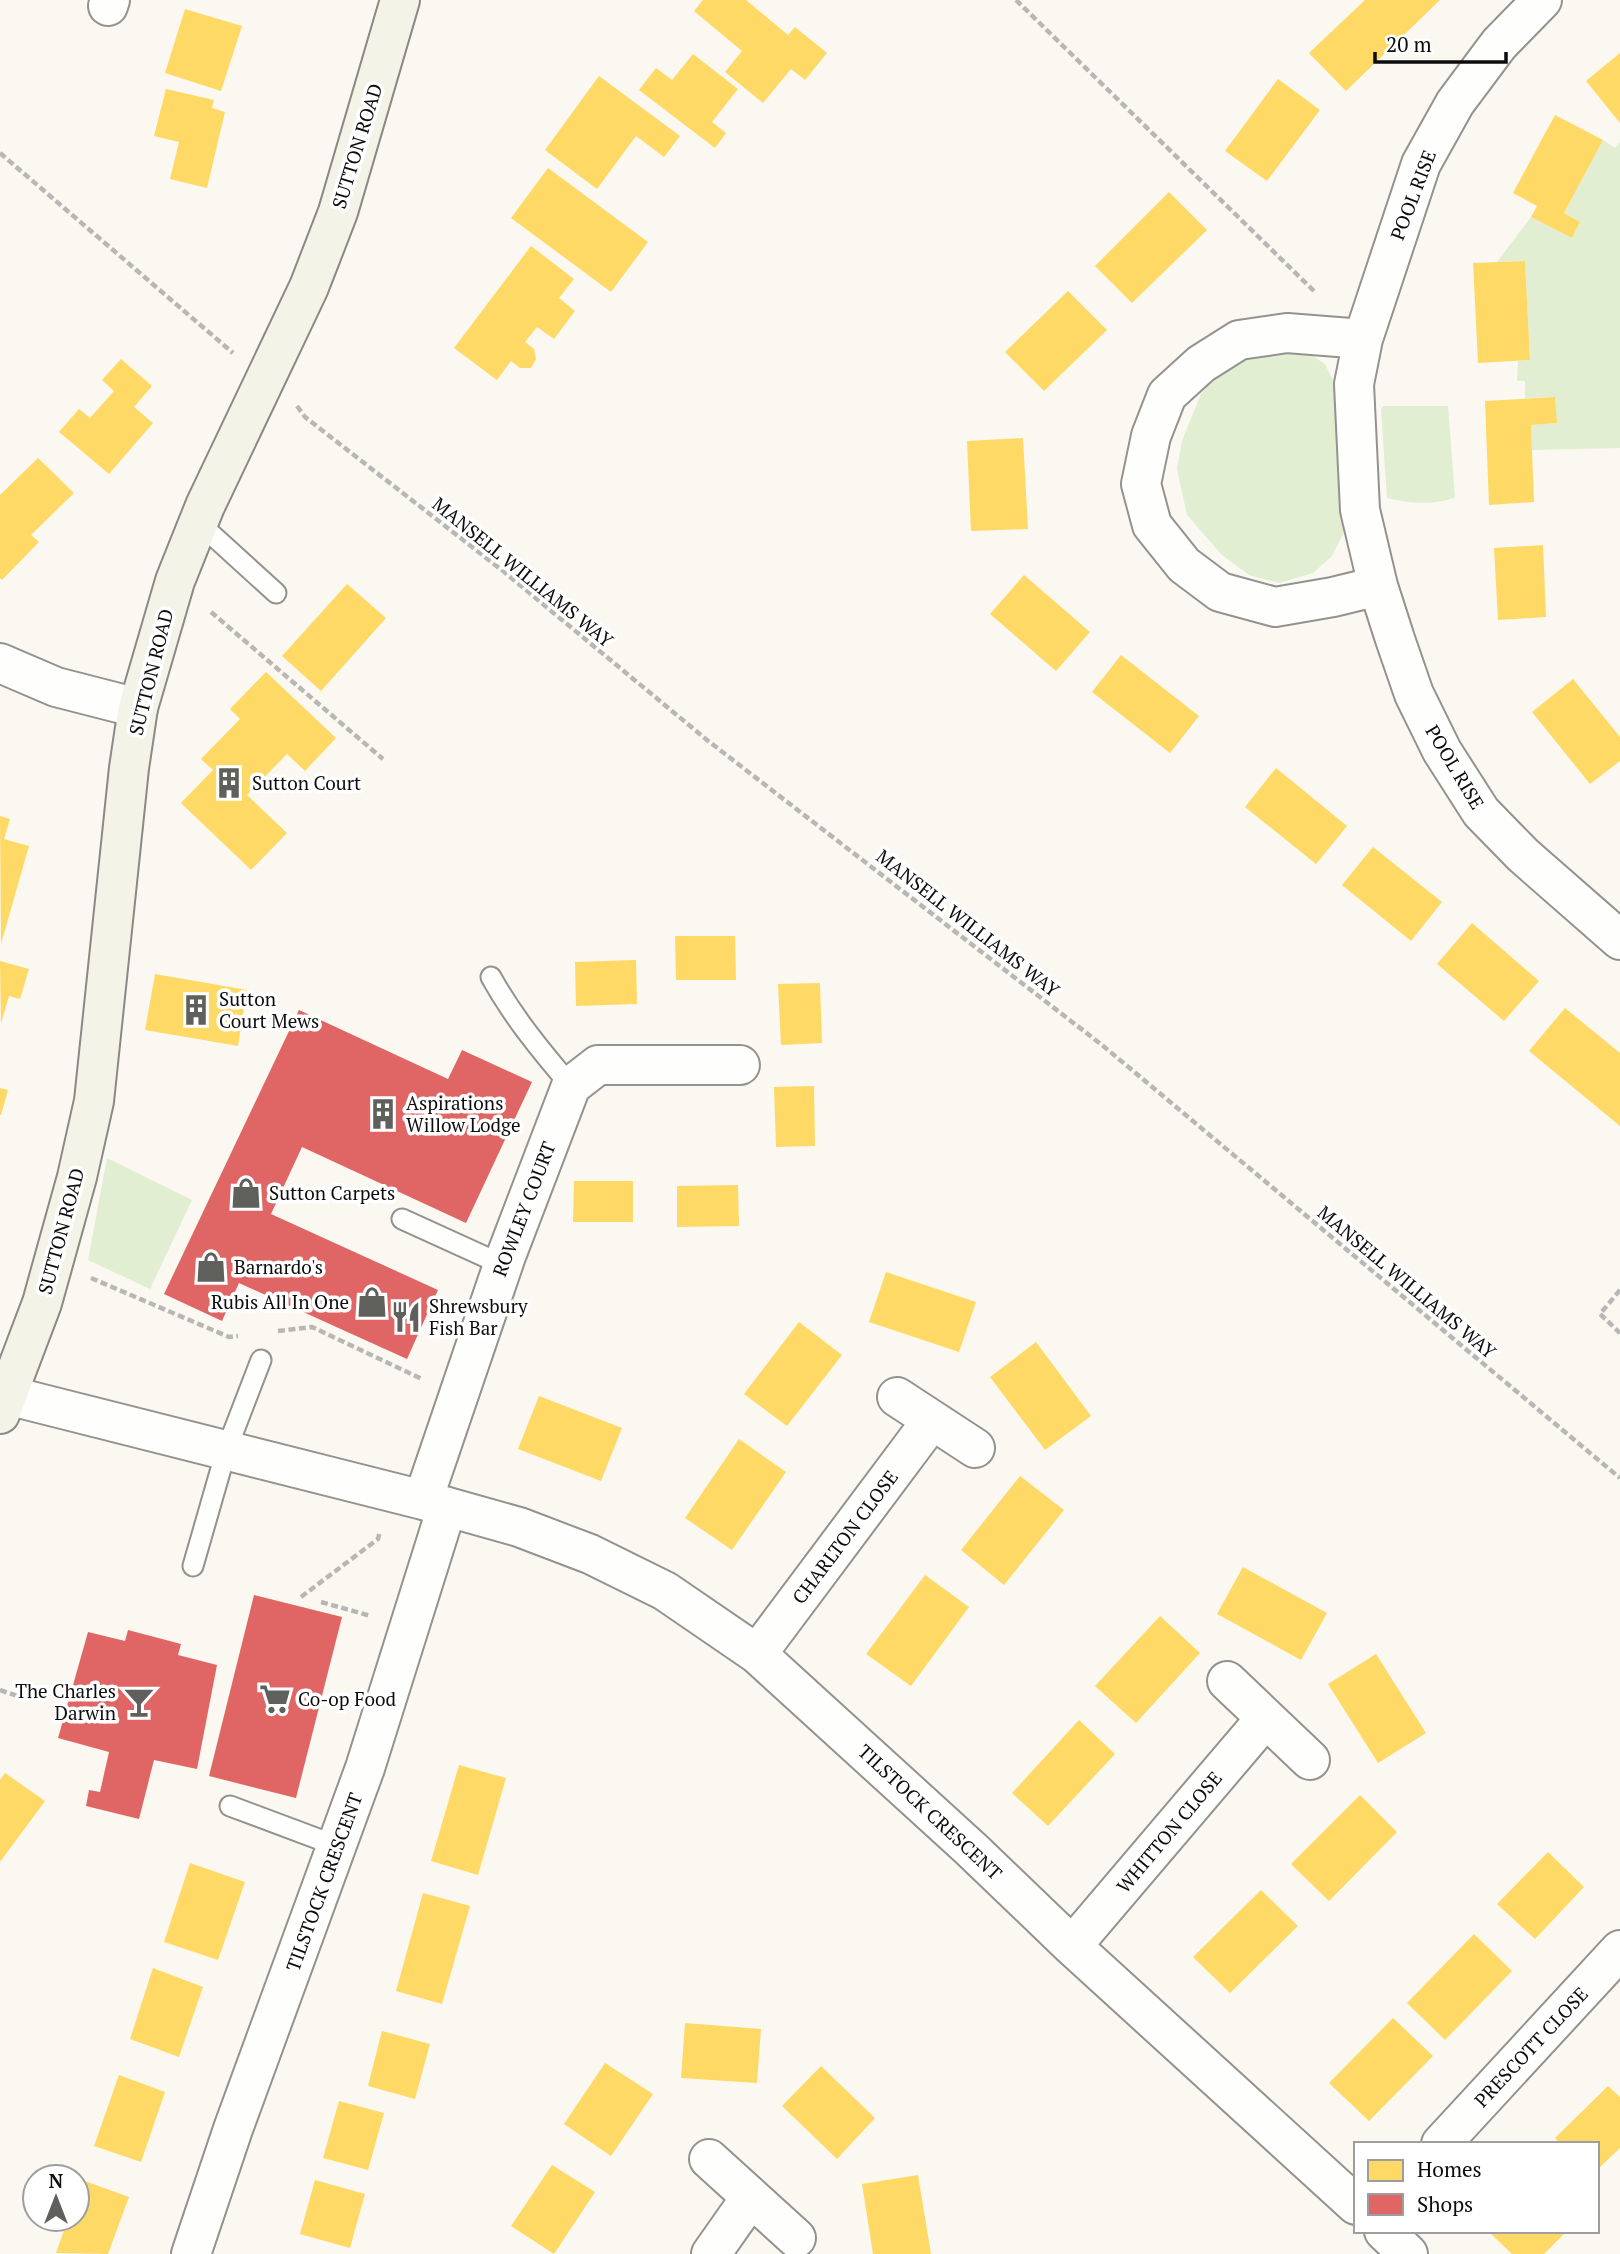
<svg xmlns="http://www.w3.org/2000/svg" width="1620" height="2254" viewBox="0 0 1620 2254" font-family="'PT Serif',serif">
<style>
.green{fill:#e1eed1}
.homes{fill:#ffd966}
.shops{fill:#e06666}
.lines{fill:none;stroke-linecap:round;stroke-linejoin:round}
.lane-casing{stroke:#93928f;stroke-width:23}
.street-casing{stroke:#93928f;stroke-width:42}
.secondary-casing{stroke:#8a8985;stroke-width:42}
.path{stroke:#b7b7b5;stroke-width:4.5;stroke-dasharray:7 3.5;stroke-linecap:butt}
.lane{stroke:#fefefd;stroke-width:19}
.street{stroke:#fefefd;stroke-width:38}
.secondary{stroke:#f4f3e8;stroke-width:38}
.labels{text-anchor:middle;stroke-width:7;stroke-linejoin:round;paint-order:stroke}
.street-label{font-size:19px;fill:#0c0c0c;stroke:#fff}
.poi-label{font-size:19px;fill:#0c0c0c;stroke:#fff;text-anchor:start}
</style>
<rect width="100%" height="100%" fill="#faf8f0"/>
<path class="green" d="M 1603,140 L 1615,148 L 1620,142 L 1620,448 L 1532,450 L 1531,425 L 1556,423 L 1555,397 L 1525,398 L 1525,381 L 1517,381 L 1518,361 L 1530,360 L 1525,261 L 1497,262 L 1531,217 L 1572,238 L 1580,222 L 1564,213 Z
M 1305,351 L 1325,364 L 1335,384 L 1345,530 L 1332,556 L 1313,573 L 1279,583 L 1249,575 L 1222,555 L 1187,515 L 1177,469 L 1182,441 L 1200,396 L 1219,368 L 1235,355 Z
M 1383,406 L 1448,406 L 1455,497 C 1435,506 1408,503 1387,498 L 1381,410 Z
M 107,1158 L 192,1200 L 150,1289 L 88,1260 Z"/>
<path class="homes" d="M 703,0 L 746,0 L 788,35 L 795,27 L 827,53 L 805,80 L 791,69 L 763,103 L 725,72 L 742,51 L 694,11 Z
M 1365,0 L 1440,0 L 1346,91 L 1309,53 Z
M 185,9 L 242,26 L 221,91 L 165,73 Z
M 1620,53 L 1620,123 L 1586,81 Z
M 693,54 L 738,89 L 712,122 L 726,133 L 715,148 L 639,90 L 656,68 L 672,80 Z
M 599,76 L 680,136 L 664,157 L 636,136 L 597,189 L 545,150 Z
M 1278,79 L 1320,110 L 1267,181 L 1225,151 Z
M 166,89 L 214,100 L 212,108 L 225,112 L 207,188 L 170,179 L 179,142 L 154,136 Z
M 1555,115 L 1603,140 L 1564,213 L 1580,222 L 1572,238 L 1531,217 L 1537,206 L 1513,193 Z
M 548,168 L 648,242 L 611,292 L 511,218 Z
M 1169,192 L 1207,230 L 1132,303 L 1095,266 Z
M 531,246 L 574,279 L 559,298 L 575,311 L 554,339 L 537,327 L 525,342 L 534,349 L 536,359 L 531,368 L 520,368 L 511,361 L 497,380 L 454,348 Z
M 1525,261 L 1530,360 L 1478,363 L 1473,263 Z
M 1068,291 L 1107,330 L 1044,391 L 1005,352 Z
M 121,359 L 152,386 L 134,407 L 153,423 L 109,474 L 59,432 L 79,409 L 90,418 L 114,391 L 102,380 Z
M 1555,397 L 1557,423 L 1531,425 L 1534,502 L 1489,505 L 1485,401 Z
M 1023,438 L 1028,529 L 971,531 L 967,441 Z
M 38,458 L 74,493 L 31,535 L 39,542 L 2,580 L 0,578 L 0,495 Z
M 1543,545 L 1546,617 L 1498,620 L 1494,548 Z
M 1024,575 L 1090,632 L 1056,671 L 990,614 Z
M 347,584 L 386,618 L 321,691 L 282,656 Z
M 1121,655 L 1199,716 L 1170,753 L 1092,692 Z
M 266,672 L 336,738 L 305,771 L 287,754 L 247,795 L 287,833 L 251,870 L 181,803 L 213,770 L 201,759 L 240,719 L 230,709 Z
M 1573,679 L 1620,737 L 1620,761 L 1590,784 L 1532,712 Z
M 1276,768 L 1347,826 L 1316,864 L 1245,807 Z
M 0,816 L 10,819 L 4,839 L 29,846 L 1,944 Z
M 1373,847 L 1442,902 L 1411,941 L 1342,885 Z
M 1472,923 L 1539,981 L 1504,1021 L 1437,964 Z
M 675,936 L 735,936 L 736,980 L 676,980 Z
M 636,960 L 637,1004 L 576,1006 L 575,962 Z
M 0,961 L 29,969 L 20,999 L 9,996 L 1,1024 Z
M 155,974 L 247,990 L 238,1046 L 145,1030 Z
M 820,983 L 822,1043 L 781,1045 L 778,984 Z
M 1565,1008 L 1620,1053 L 1620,1126 L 1529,1051 Z
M 814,1086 L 815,1146 L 776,1147 L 774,1087 Z
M 0,1088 L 8,1090 L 1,1115 L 0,1115 Z
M 574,1181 L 633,1181 L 633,1222 L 573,1222 Z
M 738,1185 L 739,1226 L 677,1227 L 677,1186 Z
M 886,1272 L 976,1302 L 959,1352 L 869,1322 Z
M 799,1322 L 842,1355 L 787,1426 L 744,1394 Z
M 1036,1342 L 1091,1416 L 1045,1450 L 990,1377 Z
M 539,1396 L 622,1428 L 601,1481 L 518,1449 Z
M 739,1439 L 786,1472 L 732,1550 L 685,1518 Z
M 1020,1476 L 1064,1510 L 1004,1585 L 961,1550 Z
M 1243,1567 L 1327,1613 L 1301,1660 L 1217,1614 Z
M 925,1575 L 969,1607 L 911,1686 L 866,1654 Z
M 1160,1616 L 1200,1653 L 1136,1723 L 1095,1686 Z
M 1376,1654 L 1426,1733 L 1378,1763 L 1328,1684 Z
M 1079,1720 L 1115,1754 L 1048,1826 L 1012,1793 Z
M 459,1765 L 506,1778 L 478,1875 L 431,1861 Z
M 5,1773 L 45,1801 L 0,1862 L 0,1780 Z
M 1360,1795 L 1397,1832 L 1329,1901 L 1291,1864 Z
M 1548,1852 L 1584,1887 L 1535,1939 L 1497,1904 Z
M 190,1863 L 245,1882 L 218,1960 L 164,1942 Z
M 1261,1890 L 1298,1926 L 1230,1993 L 1193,1957 Z
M 423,1893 L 470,1906 L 442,2004 L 396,1991 Z
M 1474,1934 L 1512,1971 L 1445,2040 L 1407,2003 Z
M 153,1968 L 203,1987 L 179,2057 L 130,2039 Z
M 1393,2018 L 1433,2056 L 1369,2121 L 1329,2083 Z
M 685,2023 L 761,2029 L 757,2083 L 681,2078 Z
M 382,2031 L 430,2044 L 415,2099 L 368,2086 Z
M 605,2063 L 653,2094 L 611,2156 L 564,2124 Z
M 821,2066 L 875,2118 L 837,2159 L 782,2106 Z
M 119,2075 L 165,2092 L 141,2162 L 94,2146 Z
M 1608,2086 L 1620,2097 L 1620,2148 L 1597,2170 L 1597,2144 L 1560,2144 L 1555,2138 Z
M 339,2101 L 384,2113 L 368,2170 L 323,2158 Z
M 552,2165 L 595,2192 L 554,2254 L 511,2226 Z
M 918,2175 L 931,2254 L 873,2254 L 862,2184 Z
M 82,2180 L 129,2197 L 108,2254 L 56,2253 L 68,2219 L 77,2219 L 77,2193 Z
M 315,2180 L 365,2194 L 350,2248 L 300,2234 Z
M 1492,2231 L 1567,2231 L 1544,2254 L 1512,2254 L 1490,2233 Z"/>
<path class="shops" d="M 299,1010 L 448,1079 L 462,1050 L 532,1082 L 466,1223 L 302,1147 L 271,1214 L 438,1290 L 407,1359 L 239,1283 L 222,1321 L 164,1294 Z
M 254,1595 L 342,1617 L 296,1798 L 209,1776 Z
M 128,1630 L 181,1644 L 178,1655 L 217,1665 L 197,1769 L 154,1760 L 139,1819 L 86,1806 L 89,1790 L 100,1792 L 109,1752 L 58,1738 L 88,1632 L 125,1641 Z"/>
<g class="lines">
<defs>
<path id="lane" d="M 199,523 L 276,593
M 491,977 C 513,1017 542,1052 571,1086
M 402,1219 L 503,1265
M 193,1566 L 226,1451 L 261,1360
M 230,1806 L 337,1846"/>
<path id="street" d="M 1542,0 L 1499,44 L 1455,103 L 1421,164 L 1363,339 L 1354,384 L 1360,510 L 1378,586 L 1395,639 L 1414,694 L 1442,751 L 1481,812 L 1523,855 L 1620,940
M 108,6 L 110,0
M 1363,339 L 1287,333 L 1239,340 L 1201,364 L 1167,395 L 1151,436 L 1141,484 L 1152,525 L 1184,565 L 1220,592 L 1275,607 L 1333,597 L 1378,586
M 0,663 L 56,687 L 138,708
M 7,1395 L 423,1500 L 519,1527 L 590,1554 L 665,1591 L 757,1654 L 971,1849 L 1072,1946 L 1356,2205
M 897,1397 L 975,1448
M 423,1500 L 506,1256 L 571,1086 L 598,1065 L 740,1065
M 757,1654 L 932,1420
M 1227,1681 L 1310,1760
M 1072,1946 L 1265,1719
M 1441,2144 L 1620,1950
M 709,2159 L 796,2238
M 1384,2231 L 1408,2254
M 191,2254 L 233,2129 L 365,1768 L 447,1507
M 711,2254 L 751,2197"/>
<path id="secondary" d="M 0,1414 L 42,1303 L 77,1177 L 94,1101 L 129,768 L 138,708 L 175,581 L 205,506 L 309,287 L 338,212 L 400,0"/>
</defs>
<use href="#lane" class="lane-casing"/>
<use href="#street" class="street-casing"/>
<use href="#secondary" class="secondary-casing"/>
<path class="path" d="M 1016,0 L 1316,293
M 0,153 L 233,353
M 297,406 L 305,417 L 503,571 L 707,740 L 1102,1045 L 1620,1478
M 211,612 L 383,759
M 91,1278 L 229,1337 L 238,1336
M 1620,1290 L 1600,1314 L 1620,1333
M 278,1331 L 312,1327 L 422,1379
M 301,1597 L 378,1539 L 380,1531
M 321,1602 L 371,1616
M 0,1690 L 29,1700"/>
<use href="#lane" class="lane"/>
<use href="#street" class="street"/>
<use href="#secondary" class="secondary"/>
</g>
<defs>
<symbol id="building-bare" viewBox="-9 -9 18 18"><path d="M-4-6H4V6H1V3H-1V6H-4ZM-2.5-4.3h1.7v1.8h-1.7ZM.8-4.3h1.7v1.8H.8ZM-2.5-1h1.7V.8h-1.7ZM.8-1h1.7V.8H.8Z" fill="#5f5f5c" stroke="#fff" stroke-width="2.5" paint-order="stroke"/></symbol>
<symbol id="shop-bare" viewBox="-9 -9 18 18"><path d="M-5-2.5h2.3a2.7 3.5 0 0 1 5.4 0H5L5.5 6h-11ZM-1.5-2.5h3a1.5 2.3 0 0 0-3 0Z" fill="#5f5f5c" stroke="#fff" stroke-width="2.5" paint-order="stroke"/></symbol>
<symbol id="restaurant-bare" viewBox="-9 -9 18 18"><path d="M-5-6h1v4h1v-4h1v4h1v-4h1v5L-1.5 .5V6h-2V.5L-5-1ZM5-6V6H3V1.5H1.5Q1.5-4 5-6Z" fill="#5f5f5c" stroke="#fff" stroke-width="2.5" paint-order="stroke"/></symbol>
<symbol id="supermarket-bare" viewBox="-9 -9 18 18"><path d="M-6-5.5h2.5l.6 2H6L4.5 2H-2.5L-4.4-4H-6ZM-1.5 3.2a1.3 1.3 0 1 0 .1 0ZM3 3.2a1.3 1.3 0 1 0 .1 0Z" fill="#5f5f5c" stroke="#fff" stroke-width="2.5" paint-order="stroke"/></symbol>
<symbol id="bar-bare" viewBox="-9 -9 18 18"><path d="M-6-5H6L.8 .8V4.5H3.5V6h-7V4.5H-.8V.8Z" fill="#5f5f5c" stroke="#fff" stroke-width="2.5" paint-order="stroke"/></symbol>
</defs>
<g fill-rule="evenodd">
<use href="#building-bare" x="207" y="761" width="44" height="44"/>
<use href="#building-bare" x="174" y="988" width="44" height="44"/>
<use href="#building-bare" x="361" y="1092" width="44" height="44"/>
<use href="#shop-bare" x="224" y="1171" width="44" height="44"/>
<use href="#shop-bare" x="189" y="1245" width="44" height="44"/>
<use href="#shop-bare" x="350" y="1280" width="44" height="44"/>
<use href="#restaurant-bare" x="384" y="1295" width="44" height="44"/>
<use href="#supermarket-bare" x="253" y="1677" width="44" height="44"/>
<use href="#bar-bare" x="117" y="1680" width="44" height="44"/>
</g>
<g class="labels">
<g class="street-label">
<text transform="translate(357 146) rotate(-73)" y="7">SUTTON ROAD</text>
<text transform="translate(1413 195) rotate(-69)" y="7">POOL RISE</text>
<text transform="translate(523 572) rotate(39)" y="7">MANSELL WILLIAMS WAY</text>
<text transform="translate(151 672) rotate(-76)" y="7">SUTTON ROAD</text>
<text transform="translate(1455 767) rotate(59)" y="7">POOL RISE</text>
<text transform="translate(968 923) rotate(38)" y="7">MANSELL WILLIAMS WAY</text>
<text transform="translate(524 1209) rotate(-69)" y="7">ROWLEY COURT</text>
<text transform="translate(61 1231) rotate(-75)" y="7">SUTTON ROAD</text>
<text transform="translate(1407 1282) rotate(40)" y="7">MANSELL WILLIAMS WAY</text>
<text transform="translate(845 1537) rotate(-53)" y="7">CHARLTON CLOSE</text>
<text transform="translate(930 1812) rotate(43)" y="7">TILSTOCK CRESCENT</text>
<text transform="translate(1169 1832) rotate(-50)" y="7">WHITTON CLOSE</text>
<text transform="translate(324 1882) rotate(-70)" y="7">TILSTOCK CRESCENT</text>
<text transform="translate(1531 2047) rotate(-47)" y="7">PRESCOTT CLOSE</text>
</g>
<g class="poi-label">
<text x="252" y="790">Sutton Court</text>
<text x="219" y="1006">Sutton<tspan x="219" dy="22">Court Mews</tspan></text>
<text x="406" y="1110">Aspirations<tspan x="406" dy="22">Willow Lodge</tspan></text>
<text x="269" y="1200">Sutton Carpets</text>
<text x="234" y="1274">Barnardo's</text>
<text x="349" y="1309" text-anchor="end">Rubis All In One</text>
<text x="429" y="1313">Shrewsbury<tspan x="429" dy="22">Fish Bar</tspan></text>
<text x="116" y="1698" text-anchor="end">The Charles<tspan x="116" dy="22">Darwin</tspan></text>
<text x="298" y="1706">Co-op Food</text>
</g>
</g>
<rect x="1354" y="2142" width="245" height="91" fill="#ffffff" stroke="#9e9e9e" stroke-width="2"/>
<rect x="1368" y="2160" width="35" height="21" fill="#ffd966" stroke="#9e9e9e" stroke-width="2"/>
<text x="1417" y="2177" font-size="21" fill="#0c0c0c">Homes</text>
<rect x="1368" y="2194" width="35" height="21" fill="#e06666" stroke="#9e9e9e" stroke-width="2"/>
<text x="1417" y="2212" font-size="21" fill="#0c0c0c">Shops</text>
<g transform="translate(56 2198)"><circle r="33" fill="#ffffff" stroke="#9e9e9e" stroke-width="2"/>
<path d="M0-5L12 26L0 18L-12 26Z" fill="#5f5f5c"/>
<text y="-10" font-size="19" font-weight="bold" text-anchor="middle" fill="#0c0c0c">N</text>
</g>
<path d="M1375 52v10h131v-10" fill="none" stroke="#0c0c0c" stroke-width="3.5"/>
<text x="1386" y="52" font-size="21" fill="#0c0c0c" stroke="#ffffff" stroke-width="5" paint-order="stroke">20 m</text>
</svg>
